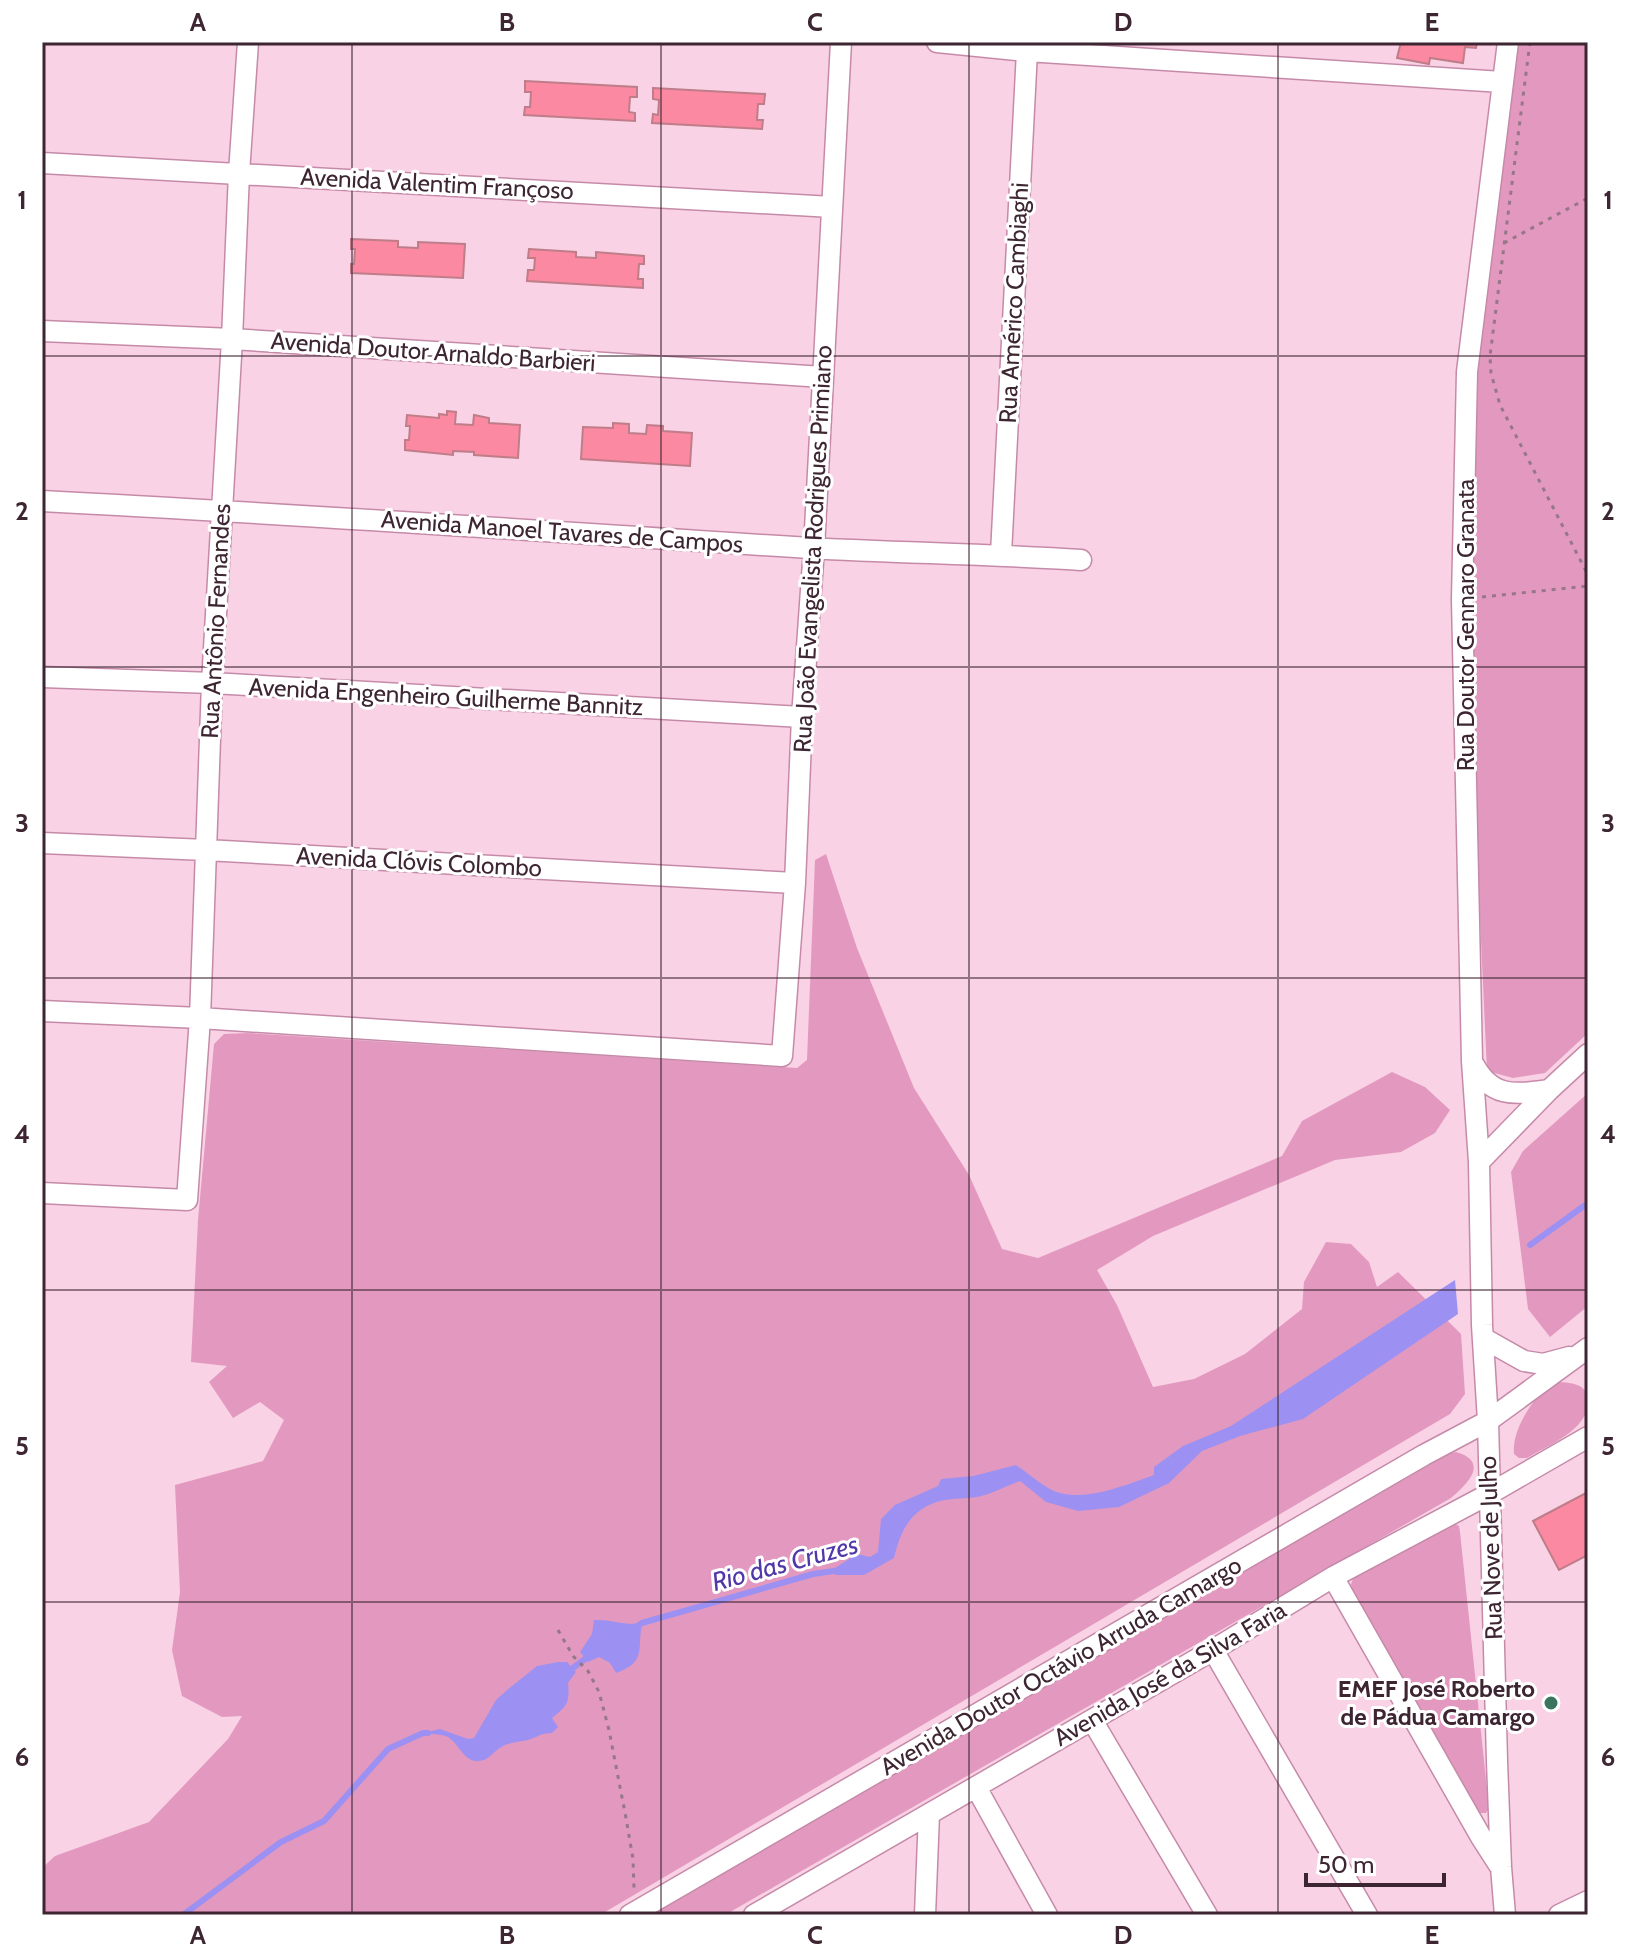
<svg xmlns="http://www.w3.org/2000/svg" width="1630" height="1957" viewBox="0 0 1630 1957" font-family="Cabin,sans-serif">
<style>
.green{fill:#e399bf}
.water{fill:#9c91f2}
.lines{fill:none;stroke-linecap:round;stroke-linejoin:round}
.stream{stroke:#9c91f2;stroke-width:6}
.building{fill:#fb89a1;stroke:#bf7d89;stroke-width:2}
.minor-casing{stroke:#c68aa9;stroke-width:23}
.path{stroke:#967787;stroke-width:3;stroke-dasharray:4 6;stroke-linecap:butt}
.minor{stroke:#fff;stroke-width:20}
.grid{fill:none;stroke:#3d2532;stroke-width:2;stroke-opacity:0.55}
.poi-dot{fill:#3a7560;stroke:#fff;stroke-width:3}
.labels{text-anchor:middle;stroke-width:6;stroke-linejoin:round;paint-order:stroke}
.street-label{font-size:24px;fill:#3d2532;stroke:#fff}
.poi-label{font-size:24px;font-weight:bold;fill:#3d2532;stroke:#fff;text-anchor:end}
.water-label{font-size:26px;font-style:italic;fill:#5138a8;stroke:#fff}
.neatline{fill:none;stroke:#3d2532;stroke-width:3}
.grid-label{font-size:26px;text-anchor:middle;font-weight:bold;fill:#3d2532}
</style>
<rect width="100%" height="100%" fill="#f9d2e5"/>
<path class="green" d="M 1514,42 L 1588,42 L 1588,1033 L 1545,1073 L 1513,1078 L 1487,1071 L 1464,570 L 1468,401 Z
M 826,854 L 857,948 L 914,1088 L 969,1175 L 1002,1249 L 1038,1258 L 1282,1156 L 1302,1121 L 1392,1072 L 1425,1087 L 1450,1110 L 1435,1133 L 1401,1152 L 1335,1160 L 1153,1236 L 1097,1270 L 1117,1305 L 1153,1387 L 1194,1379 L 1245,1354 L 1302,1309 L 1304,1282 L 1326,1242 L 1351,1244 L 1369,1262 L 1377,1287 L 1398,1272 L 1461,1334 L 1465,1394 L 1450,1414 L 600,1915 L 42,1915 L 42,1868 L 55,1856 L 149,1822 L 228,1739 L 242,1716 L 222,1717 L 182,1696 L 172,1650 L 180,1592 L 175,1485 L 263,1461 L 284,1420 L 260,1402 L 233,1418 L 209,1382 L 227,1366 L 191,1362 L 198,1220 L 214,1044 L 224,1034 L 247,1033 L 797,1068 L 807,1060 L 815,860 Z
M 1588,1093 L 1588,1306 L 1550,1337 L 1528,1309 L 1511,1172 L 1523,1151 Z
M 1558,1382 C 1571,1383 1586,1383 1588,1399 C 1591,1429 1548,1445 1527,1458 L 1519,1458 L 1514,1454 C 1512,1433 1527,1408 1541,1393 C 1546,1388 1552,1385 1558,1382 Z
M 1456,1452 C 1491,1462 1466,1485 1451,1498 L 725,1915 L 648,1915 L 650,1911 L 1450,1453 Z
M 1452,1522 L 1459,1526 L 1460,1532 L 1489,1808 L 1486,1813 L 1478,1813 L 1352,1591 L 1351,1584 L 1353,1579 L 1447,1523 Z"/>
<path class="water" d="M 1455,1280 L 1458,1314 L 1303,1419 L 1240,1436 L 1202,1451 L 1169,1483 L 1119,1507 L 1078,1511 L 1046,1502 L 1020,1481 C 1006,1486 992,1494 977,1497 C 967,1499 956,1498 945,1500 C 913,1506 901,1528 894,1558 L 864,1575 L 835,1575 L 835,1568 L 857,1554 L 870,1557 L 878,1552 L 881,1519 L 895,1505 L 938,1486 L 941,1479 L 973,1476 L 1016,1465 C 1028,1473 1041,1485 1054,1491 C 1083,1503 1126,1485 1154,1475 L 1154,1467 L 1183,1446 L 1231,1426 Z
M 594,1620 C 611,1619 626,1626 642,1623 C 637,1649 647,1662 616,1673 L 610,1663 L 599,1657 L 588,1662 L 580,1652 L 592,1634 Z
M 558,1662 L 567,1662 L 576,1672 L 568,1683 C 570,1703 567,1706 552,1718 L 558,1727 L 552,1733 C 540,1733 538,1737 528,1740 C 519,1742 511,1742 503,1746 C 493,1751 489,1762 476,1761 C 463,1760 459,1744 448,1737 C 441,1734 430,1734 423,1733 L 440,1729 L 468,1739 L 474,1738 L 496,1700 L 507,1690 L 537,1666 Z"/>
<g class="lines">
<path class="stream" d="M 1530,1245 L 1588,1203
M 636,1627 L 642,1623 L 813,1574 L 841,1570
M 566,1673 L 589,1656
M 183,1915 L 281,1842 L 324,1821 L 388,1749 L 423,1733 L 428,1733"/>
</g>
<path class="building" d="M 1401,42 L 1477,42 L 1476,48 L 1465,47 L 1463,63 L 1430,58 L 1429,64 L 1397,58 Z
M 525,81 L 637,87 L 637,97 L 630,97 L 629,112 L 635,113 L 635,121 L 524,115 L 525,107 L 530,107 L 531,92 L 525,92 Z
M 653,88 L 765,94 L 764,104 L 758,104 L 757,120 L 763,120 L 762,129 L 652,123 L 653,114 L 658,115 L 659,100 L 653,99 Z
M 351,239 L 398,241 L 398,247 L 418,248 L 418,242 L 465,244 L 463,278 L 351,273 L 351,264 L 354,264 L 355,249 L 351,249 Z
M 529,249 L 576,252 L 576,257 L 596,258 L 596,252 L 644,256 L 644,264 L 639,264 L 638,279 L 643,279 L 643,288 L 527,281 L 528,270 L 534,270 L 535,258 L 528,258 Z
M 447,411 L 456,412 L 455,424 L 473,425 L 474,415 L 489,418 L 489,423 L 520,425 L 518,458 L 474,455 L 474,452 L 453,451 L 453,455 L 405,450 L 405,440 L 409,440 L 410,426 L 406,426 L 407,415 L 439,418 L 439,414 L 447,415 Z
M 613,423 L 629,424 L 629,433 L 646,434 L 647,425 L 663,426 L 663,431 L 692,433 L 690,466 L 581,459 L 583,427 L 613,428 Z
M 1588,1492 L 1588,1555 L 1559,1570 L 1533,1521 Z"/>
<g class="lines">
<defs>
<path id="minor" d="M 937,42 L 1027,51 L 1502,82
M 42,163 L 832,207
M 42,331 L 232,339 L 823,377
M 42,501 C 298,514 553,532 809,548 C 900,553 991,554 1081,560
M 1001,554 L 1027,51
M 42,677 L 212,683 L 802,717
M 42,843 L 206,850 L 795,883
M 42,1011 L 200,1018 L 782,1056 L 795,883 L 802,717 L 814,548 L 841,42
M 1474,1065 C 1492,1099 1516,1094 1549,1090
M 1479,1162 L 1549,1090 L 1588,1054
M 42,1193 L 187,1200 L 200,1018 L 212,683 L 232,339 L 239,173 L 248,42
M 1483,1338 L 1524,1361 L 1543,1364 L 1569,1357
M 1333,1577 L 1481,1837 L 1499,1865
M 1213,1650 L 1367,1915
M 1092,1720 L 1207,1915
M 976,1787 L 1047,1915
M 630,1915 L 1424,1455 L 1488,1421 L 1588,1348
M 754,1915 L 1213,1650 L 1333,1577 L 1489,1494 L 1588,1437
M 925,1915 L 929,1814
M 1505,1915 L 1501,1867 L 1497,1761 L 1488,1421 L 1482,1325 L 1479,1162 L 1472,1061 L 1462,599 L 1467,372 L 1508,42
M 1559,1915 L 1588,1901"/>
</defs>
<use href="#minor" class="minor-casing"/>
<path class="path" d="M 1530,42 L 1490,356 L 1491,373 L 1500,405 L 1588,575
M 1504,243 L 1588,198
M 1482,597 L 1588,586
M 558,1630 L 573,1656 L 588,1671 L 599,1692 L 609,1730 L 626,1818 L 633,1859 L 634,1888"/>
<use href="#minor" class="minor"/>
</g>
<path class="grid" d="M 352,42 L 352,1915M 661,42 L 661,1915M 969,42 L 969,1915M 1278,42 L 1278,1915M 42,356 L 1588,356M 42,667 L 1588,667M 42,978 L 1588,978M 42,1290 L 1588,1290M 42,1602 L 1588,1602"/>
<circle class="poi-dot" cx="1551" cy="1703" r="8"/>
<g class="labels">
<g class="street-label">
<text transform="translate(437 184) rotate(3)" y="8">Avenida Valentim Françoso</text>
<text transform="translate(1014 303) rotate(-87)" y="8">Rua Américo Cambiaghi</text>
<text transform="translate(433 352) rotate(4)" y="8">Avenida Doutor Arnaldo Barbieri</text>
<text transform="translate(562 532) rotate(4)" y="8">Avenida Manoel Tavares de Campos</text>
<text transform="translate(813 549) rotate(-87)" y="8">Rua João Evangelista Rodrigues Primiano</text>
<text transform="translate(216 621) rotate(-87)" y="8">Rua Antônio Fernandes</text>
<text transform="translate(1466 625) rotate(-90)" y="8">Rua Doutor Gennaro Granata</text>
<text transform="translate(446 697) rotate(3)" y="8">Avenida Engenheiro Guilherme Bannitz</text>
<text transform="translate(419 862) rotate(3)" y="8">Avenida Clóvis Colombo</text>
<text transform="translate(1491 1548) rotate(-92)" y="8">Rua Nove de Julho</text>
<text transform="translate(1061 1666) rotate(-30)" y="8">Avenida Doutor Octávio Arruda Camargo</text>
<text transform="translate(1170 1674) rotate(-30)" y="8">Avenida José da Silva Faria</text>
</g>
<g class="poi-label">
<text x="1535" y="1697">EMEF José Roberto<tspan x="1535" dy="28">de Pádua Camargo</tspan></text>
</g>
<g class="water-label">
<text transform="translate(785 1563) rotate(-15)" y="9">Rio das Cruzes</text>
</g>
</g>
<rect width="1630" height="1957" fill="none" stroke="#ffffff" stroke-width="88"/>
<path d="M1306 1873v12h138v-12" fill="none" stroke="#3d2532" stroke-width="4"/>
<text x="1318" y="1873" font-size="24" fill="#3d2532" stroke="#ffffff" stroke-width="6" paint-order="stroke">50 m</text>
<rect x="44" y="44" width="1542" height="1869" class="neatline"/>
<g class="grid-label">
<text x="198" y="31">A</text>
<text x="507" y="31">B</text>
<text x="815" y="31">C</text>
<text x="1123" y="31">D</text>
<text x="1432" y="31">E</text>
<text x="22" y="209">1</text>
<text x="1608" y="209">1</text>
<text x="22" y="520">2</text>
<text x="1608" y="520">2</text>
<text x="22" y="832">3</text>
<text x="1608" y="832">3</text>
<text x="22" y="1143">4</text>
<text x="1608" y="1143">4</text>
<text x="22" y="1455">5</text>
<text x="1608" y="1455">5</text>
<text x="22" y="1766">6</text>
<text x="1608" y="1766">6</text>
<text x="198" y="1944">A</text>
<text x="507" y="1944">B</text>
<text x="815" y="1944">C</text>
<text x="1123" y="1944">D</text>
<text x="1432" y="1944">E</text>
</g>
</svg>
